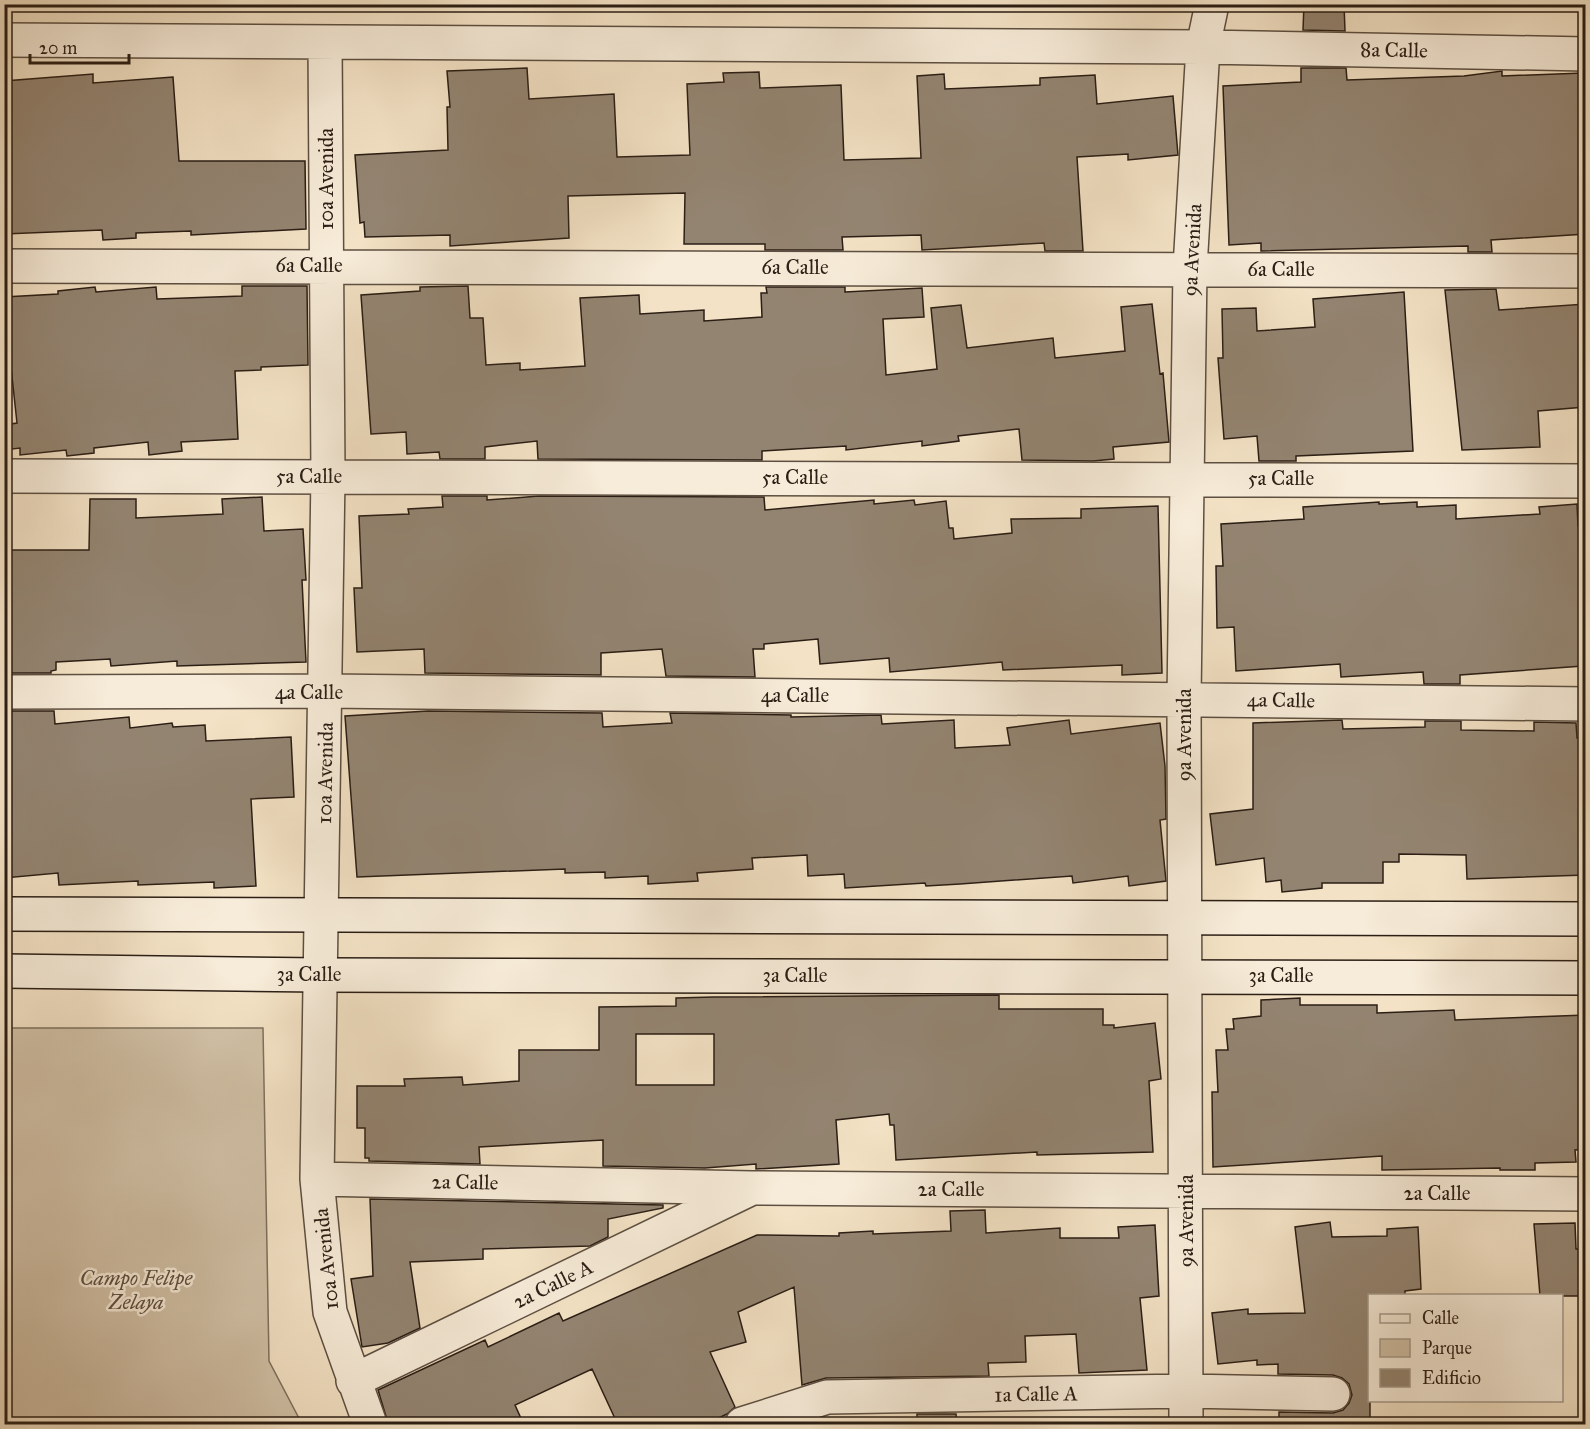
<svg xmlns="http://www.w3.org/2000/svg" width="1590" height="1429" viewBox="0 0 1590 1429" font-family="'IM FELL Great Primer',serif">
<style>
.green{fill:#d1c1a7;stroke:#7e705e;stroke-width:1.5}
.building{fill:#938471;stroke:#2b1e15;stroke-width:1.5;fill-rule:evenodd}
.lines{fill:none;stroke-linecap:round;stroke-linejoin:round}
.street-casing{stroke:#5d4f41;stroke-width:36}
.secondary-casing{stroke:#2b1e15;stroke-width:36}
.street{stroke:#f7ecd9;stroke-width:33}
.secondary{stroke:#f7ecd9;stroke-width:33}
.labels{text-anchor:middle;stroke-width:5;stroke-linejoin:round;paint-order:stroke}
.street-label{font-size:21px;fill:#2b1e15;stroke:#f7ecd9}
.park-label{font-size:21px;font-style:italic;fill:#5d4f41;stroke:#f7ecd9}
</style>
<rect width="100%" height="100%" fill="#f3e2c5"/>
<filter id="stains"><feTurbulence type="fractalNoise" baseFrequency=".00333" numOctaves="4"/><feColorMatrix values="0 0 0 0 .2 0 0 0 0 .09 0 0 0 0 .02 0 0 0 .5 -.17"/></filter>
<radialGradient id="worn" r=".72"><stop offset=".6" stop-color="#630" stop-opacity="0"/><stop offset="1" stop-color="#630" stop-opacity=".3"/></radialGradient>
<path class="green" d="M 5,1028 L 263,1028 L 269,1361 L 302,1424 L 5,1424 Z"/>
<path class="building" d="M 1304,4 L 1344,4 L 1345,31 L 1303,30 Z
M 527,68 L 529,99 L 614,94 L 617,157 L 690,155 L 687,84 L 724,82 L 723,73 L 759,72 L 760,88 L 841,85 L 844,160 L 921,158 L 917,76 L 944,74 L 945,89 L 1040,85 L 1040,78 L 1095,75 L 1097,104 L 1173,96 L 1178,155 L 1128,160 L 1128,154 L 1077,157 L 1083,251 L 1045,251 L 1044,243 L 922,250 L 921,235 L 842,237 L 843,250 L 765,250 L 765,244 L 684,244 L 685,193 L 568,196 L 569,238 L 450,246 L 450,235 L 365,237 L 364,222 L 360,223 L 355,155 L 448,150 L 447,107 L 450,107 L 447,71 Z
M 1301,68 L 1346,68 L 1347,80 L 1464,76 L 1502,71 L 1502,76 L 1583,73 L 1586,234 L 1491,240 L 1492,252 L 1468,252 L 1468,246 L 1261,251 L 1261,243 L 1229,245 L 1223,86 L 1301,82 Z
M 93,74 L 93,83 L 173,77 L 179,161 L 305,161 L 306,229 L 191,235 L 191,231 L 136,233 L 136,238 L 103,240 L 102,230 L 4,234 L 4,81 Z
M 242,286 L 307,286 L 308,365 L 261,367 L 261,370 L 235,371 L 238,439 L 181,442 L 182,451 L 149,455 L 148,442 L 94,448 L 94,453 L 67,456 L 66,450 L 20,455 L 20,448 L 4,450 L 4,425 L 17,423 L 10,358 L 4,358 L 4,297 L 58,294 L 58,291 L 95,287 L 96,292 L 156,287 L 157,299 L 242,296 Z
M 468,286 L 470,318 L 483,318 L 486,365 L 520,363 L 520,370 L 585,366 L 580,298 L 639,295 L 640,314 L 704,310 L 704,321 L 762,317 L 761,293 L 767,293 L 766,287 L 845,287 L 845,292 L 922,288 L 924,317 L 883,319 L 886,375 L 937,369 L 931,308 L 961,305 L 967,348 L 1053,338 L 1055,358 L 1125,351 L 1121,307 L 1152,304 L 1160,374 L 1163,373 L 1169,442 L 1113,447 L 1114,459 L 1093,461 L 1022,460 L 1019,429 L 958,436 L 959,441 L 922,446 L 922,441 L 846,450 L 846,446 L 762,451 L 762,460 L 538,459 L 537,441 L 485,447 L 485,459 L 440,459 L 439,452 L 407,454 L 406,432 L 371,434 L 361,295 L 420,291 L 420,287 Z
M 1496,289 L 1499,310 L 1586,304 L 1586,379 L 1582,379 L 1585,407 L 1538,411 L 1540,447 L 1462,450 L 1445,290 Z
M 1404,292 L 1413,451 L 1296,456 L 1296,461 L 1259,461 L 1257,436 L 1224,439 L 1218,358 L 1223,358 L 1222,309 L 1256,308 L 1257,331 L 1315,327 L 1313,299 Z
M 442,496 L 487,496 L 487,500 L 539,496 L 764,497 L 765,510 L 874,500 L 874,504 L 914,500 L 915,505 L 946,501 L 949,528 L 953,528 L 954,539 L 1012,533 L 1011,519 L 1081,518 L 1081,509 L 1158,506 L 1162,673 L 1122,675 L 1122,665 L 1003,670 L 1002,662 L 890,672 L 889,658 L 820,664 L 818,639 L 764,644 L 764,649 L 753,649 L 755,677 L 666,676 L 662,649 L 601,653 L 601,675 L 425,673 L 424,649 L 357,652 L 354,588 L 362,588 L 359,516 L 409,514 L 408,509 L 443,507 Z
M 262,497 L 264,531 L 303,529 L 306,580 L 302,580 L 306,662 L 177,666 L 177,661 L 111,666 L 110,659 L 56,662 L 56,670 L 51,671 L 51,673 L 4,673 L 4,550 L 89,550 L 90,499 L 136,499 L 136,518 L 223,514 L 222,499 Z
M 1379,502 L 1379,504 L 1417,502 L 1417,507 L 1456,505 L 1456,519 L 1540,514 L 1539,507 L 1577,504 L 1578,526 L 1586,526 L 1586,662 L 1583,662 L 1583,666 L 1460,675 L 1460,684 L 1424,684 L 1423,672 L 1341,677 L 1340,664 L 1236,671 L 1234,627 L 1217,628 L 1216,566 L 1223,566 L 1221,524 L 1304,519 L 1303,507 Z
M 4,711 L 54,711 L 55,724 L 129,717 L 130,728 L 172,723 L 173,727 L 205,725 L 206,741 L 291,737 L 294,797 L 251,799 L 256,886 L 214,888 L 214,882 L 138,885 L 138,881 L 59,885 L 58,873 L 4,878 Z
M 428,711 L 602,713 L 603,727 L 672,723 L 670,713 L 791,715 L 791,717 L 881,715 L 882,724 L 954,720 L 955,748 L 1010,745 L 1007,728 L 1069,720 L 1071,734 L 1160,723 L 1165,766 L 1166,819 L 1160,820 L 1166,881 L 1129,886 L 1128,876 L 1073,883 L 1072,876 L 960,884 L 926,886 L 925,883 L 845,888 L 844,874 L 808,876 L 807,855 L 752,858 L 753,869 L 697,873 L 698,881 L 648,884 L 648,876 L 605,878 L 605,872 L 565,873 L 565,869 L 357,877 L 345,716 Z
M 1342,720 L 1343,729 L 1425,727 L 1425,721 L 1461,721 L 1461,730 L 1534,731 L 1534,722 L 1576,723 L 1577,738 L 1586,737 L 1586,875 L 1467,879 L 1466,855 L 1399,854 L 1399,862 L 1383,862 L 1383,883 L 1322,883 L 1322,888 L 1282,892 L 1281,880 L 1266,882 L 1264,858 L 1216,865 L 1210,814 L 1253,809 L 1253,723 Z
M 999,995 L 999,1009 L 1103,1009 L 1103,1025 L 1114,1025 L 1114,1028 L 1155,1023 L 1161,1079 L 1149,1081 L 1153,1152 L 1037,1155 L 1037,1152 L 896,1160 L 894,1125 L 890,1125 L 889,1114 L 836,1120 L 839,1164 L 756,1169 L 756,1164 L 705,1168 L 603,1166 L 603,1140 L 479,1147 L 480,1164 L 369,1161 L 369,1158 L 365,1158 L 365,1128 L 357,1128 L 357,1086 L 405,1086 L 404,1079 L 462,1077 L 463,1085 L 519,1081 L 519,1050 L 599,1050 L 599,1007 L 676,1006 L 676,998 L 714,997 ZM 636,1034 L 714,1034 L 714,1085 L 636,1085 Z
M 1300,998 L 1300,1005 L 1377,1005 L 1377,1013 L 1454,1010 L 1455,1020 L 1586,1015 L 1586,1149 L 1575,1150 L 1576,1162 L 1535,1163 L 1535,1170 L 1500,1170 L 1500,1168 L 1382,1170 L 1382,1156 L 1213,1167 L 1212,1092 L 1218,1092 L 1216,1050 L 1228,1050 L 1226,1029 L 1234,1029 L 1233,1019 L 1261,1016 L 1261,1000 Z
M 370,1199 L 663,1205 L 663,1208 L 608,1219 L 608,1237 L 590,1246 L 483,1249 L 483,1259 L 410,1262 L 420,1328 L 388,1343 L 362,1347 L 351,1279 L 373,1276 Z
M 985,1210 L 986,1233 L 1060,1228 L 1060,1238 L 1119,1238 L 1118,1227 L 1155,1225 L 1159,1296 L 1140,1298 L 1147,1370 L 1079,1373 L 1076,1334 L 1025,1336 L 1026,1362 L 988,1363 L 989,1376 L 826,1378 L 802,1385 L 794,1287 L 738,1312 L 746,1342 L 710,1352 L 735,1407 L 727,1414 L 704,1425 L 618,1425 L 592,1369 L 515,1405 L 524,1425 L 388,1423 L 378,1390 L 485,1340 L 488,1347 L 559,1313 L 563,1321 L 757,1235 L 839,1236 L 839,1233 L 873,1231 L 873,1234 L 951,1231 L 950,1211 Z
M 1330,1222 L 1332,1237 L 1387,1236 L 1387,1229 L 1418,1227 L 1421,1289 L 1405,1291 L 1405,1296 L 1370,1296 L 1370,1425 L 1279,1425 L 1279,1412 L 1333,1413 L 1343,1410 L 1349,1403 L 1352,1395 L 1349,1384 L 1342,1378 L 1333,1375 L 1278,1374 L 1278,1364 L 1257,1365 L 1257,1360 L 1218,1364 L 1212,1313 L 1248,1309 L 1248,1314 L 1305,1313 L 1295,1227 Z
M 1575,1223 L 1576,1249 L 1586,1249 L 1586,1296 L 1540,1296 L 1534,1224 Z
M 917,1414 L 956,1414 L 957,1425 L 917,1425 Z"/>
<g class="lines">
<defs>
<path id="street" d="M 4,40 L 1203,47 L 1586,54
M 325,42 L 328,476 L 317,1179 L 330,1312 L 370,1424
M 4,266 L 1586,271
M 4,476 L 1586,481
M 4,692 L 326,691 L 1586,704
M 317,1179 L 752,1188 L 1586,1194
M 353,1381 L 748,1190
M 742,1424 L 827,1397 L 1187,1391 L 1333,1394
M 1186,1424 L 1184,699 L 1190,268 L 1203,47 L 1212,4"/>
<path id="secondary" d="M 4,914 L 1586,919
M 4,971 L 320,975 L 1586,978"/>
</defs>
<use href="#street" class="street-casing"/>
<use href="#secondary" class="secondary-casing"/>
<use href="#street" class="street"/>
<use href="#secondary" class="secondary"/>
</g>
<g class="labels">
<g class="street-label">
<text transform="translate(1394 50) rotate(1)" y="7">8a Calle</text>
<text transform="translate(326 179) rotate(-90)" y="7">10a Avenida</text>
<text transform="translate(1192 250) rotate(-87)" y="7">9a Avenida</text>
<text x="309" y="272">6a Calle</text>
<text x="795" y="274">6a Calle</text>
<text x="1281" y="276">6a Calle</text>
<text x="309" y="483">5a Calle</text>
<text x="795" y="484">5a Calle</text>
<text x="1281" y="485">5a Calle</text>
<text x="309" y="699">4a Calle</text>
<text x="795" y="702">4a Calle</text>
<text transform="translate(1281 700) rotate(1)" y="7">4a Calle</text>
<text transform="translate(1184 735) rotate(-90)" y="7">9a Avenida</text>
<text transform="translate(325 773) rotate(-89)" y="7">10a Avenida</text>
<text x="309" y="981">3a Calle</text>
<text x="795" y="982">3a Calle</text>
<text x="1281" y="982">3a Calle</text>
<text transform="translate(465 1182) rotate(1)" y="7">2a Calle</text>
<text x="951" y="1196">2a Calle</text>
<text x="1437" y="1200">2a Calle</text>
<text transform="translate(1186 1221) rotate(-90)" y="7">9a Avenida</text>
<text transform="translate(326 1259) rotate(-96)" y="7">10a Avenida</text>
<text transform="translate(553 1284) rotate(-26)" y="7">2a Calle A</text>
<text transform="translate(1036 1394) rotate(-1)" y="7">1a Calle A</text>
</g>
<g class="park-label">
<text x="136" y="1285">Campo Felipe<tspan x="136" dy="24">Zelaya</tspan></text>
</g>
</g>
<rect width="1590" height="1429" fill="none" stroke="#f3e2c5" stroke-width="24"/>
<rect x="6" y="6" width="1578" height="1417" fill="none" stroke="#2b1e15" stroke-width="3"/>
<rect x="12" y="12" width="1566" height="1405" fill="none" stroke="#2b1e15" stroke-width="1.5"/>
<rect x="1368" y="1294" width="195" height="108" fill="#f7ecd9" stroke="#a59a8b" stroke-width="1.5"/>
<rect x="1380" y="1314" width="30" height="9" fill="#f7ecd9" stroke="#a59a8b" stroke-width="1.5"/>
<text x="1422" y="1324" font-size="18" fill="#2b1e15">Calle</text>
<rect x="1380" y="1339" width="30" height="18" fill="#d1c1a7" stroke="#a59a8b" stroke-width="1.5"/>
<text x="1422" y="1354" font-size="18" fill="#2b1e15">Parque</text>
<rect x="1380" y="1369" width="30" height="18" fill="#938471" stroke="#a59a8b" stroke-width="1.5"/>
<text x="1422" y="1384" font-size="18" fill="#2b1e15">Edificio</text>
<path d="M30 54v9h99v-9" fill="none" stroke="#2b1e15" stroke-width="3"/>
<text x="39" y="54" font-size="18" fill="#2b1e15" stroke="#f7ecd9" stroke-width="4.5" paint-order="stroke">20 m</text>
<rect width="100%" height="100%" filter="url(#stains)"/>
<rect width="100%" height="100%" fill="url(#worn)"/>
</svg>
